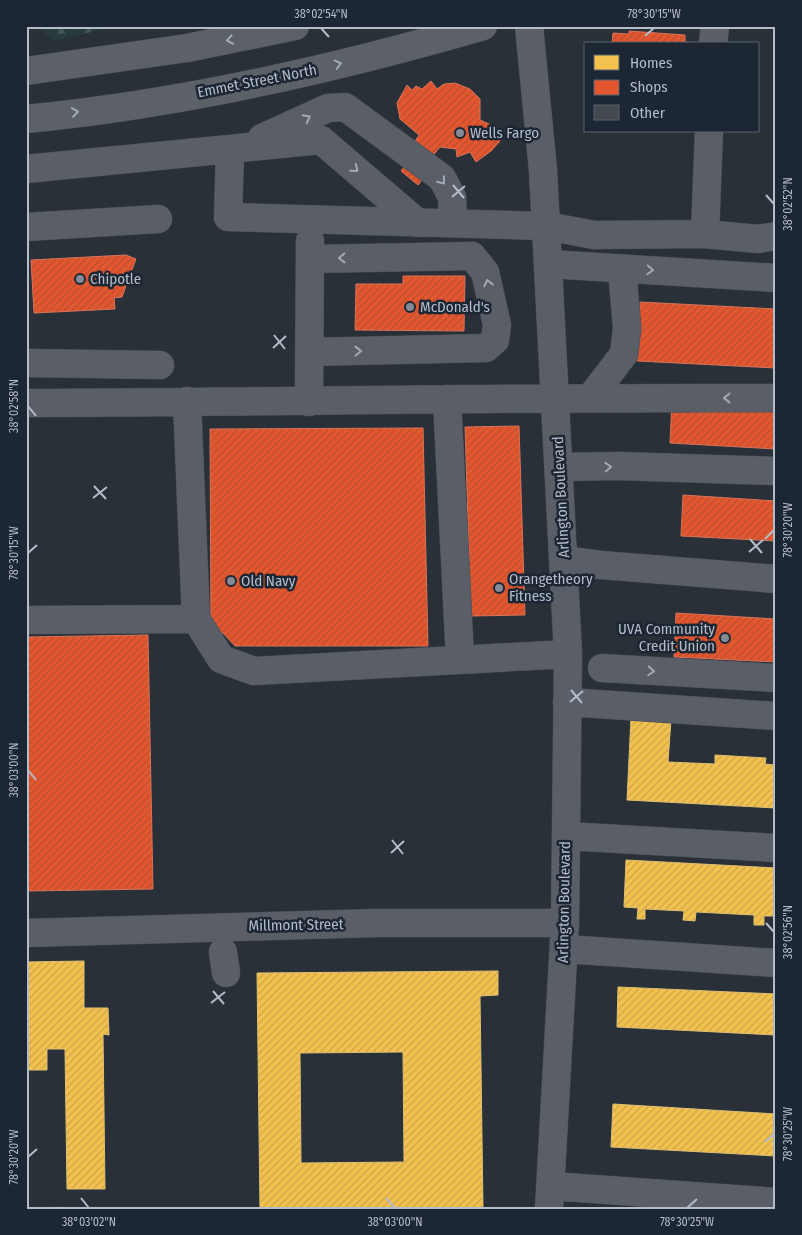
<svg xmlns="http://www.w3.org/2000/svg" width="802" height="1235" viewBox="0 0 802 1235" font-family="'Fira Sans Condensed',sans-serif">
<style>
.forest{fill:url(#forest-firs)}
.homes{fill:url(#homes-hatch);stroke:#dfc073;fill-rule:evenodd}
.shops{fill:url(#shops-hatch);stroke:#d6755c}
.building{fill:url(#building-hatch);stroke:#52575f}
.lines{fill:none;stroke-linecap:round;stroke-linejoin:round}
.minor-casing{stroke:#484c53;stroke-width:29}
.major-casing{stroke:#484c55;stroke-width:29}
.minor{stroke:#5a5e66;stroke-width:28}
.major{stroke:#5c6168;stroke-width:28}
.oneway{stroke:#a2aab6}
.oneway2{stroke:#a2a9b5}
.ticks{fill:none;stroke:#b4bcc9;stroke-width:2}
.poi-dot{fill:#848b96;stroke:#1d2633;stroke-width:2}
.labels{text-anchor:middle;stroke-width:5;stroke-linejoin:round;paint-order:stroke}
.street-label{font-size:15px;fill:#b4bcc9;stroke:#1d2633}
.poi-label{font-size:15px;fill:#b4bcc9;stroke:#1d2633;text-anchor:start}
.neatline{fill:none;stroke:#b4bcc9;stroke-width:2}
.ticks-label{font-size:12px;text-anchor:middle;fill:#b4bcc9}
</style>
<defs>
<pattern id="forest-firs" width="22" height="20" patternUnits="userSpaceOnUse" patternTransform="scale(1.25)"><rect width="22" height="20" fill="#273a3e"/><path d="M5 1l3.5 6h-7zM16 11l3.5 6h-7z" fill="#445559"/></pattern>
<pattern id="homes-hatch" width="6" height="6" patternUnits="userSpaceOnUse" patternTransform="scale(1.25)"><rect width="6" height="6" fill="#f2c14e"/><path d="M-1 1l2-2M0 6l6-6M5 7l2-2" fill="none" stroke="#cca64a"/></pattern>
<pattern id="shops-hatch" width="6" height="6" patternUnits="userSpaceOnUse" patternTransform="scale(1.25)"><rect width="6" height="6" fill="#e4572e"/><path d="M-1 1l2-2M0 6l6-6M5 7l2-2" fill="none" stroke="#b84f32"/></pattern>
<pattern id="building-hatch" width="6" height="6" patternUnits="userSpaceOnUse" patternTransform="scale(1.25)"><rect width="6" height="6" fill="#444950"/><path d="M-1 1l2-2M0 6l6-6M5 7l2-2" fill="none" stroke="#5d6168"/></pattern>
</defs>
<rect width="100%" height="100%" fill="#2a3038"/>
<path class="forest" d="M 37,26 L 116,26 L 54,41 Z"/>
<path class="homes" d="M 631,718 L 671,720 L 668,762 L 715,764 L 715,755 L 766,758 L 765,764 L 776,765 L 776,808 L 627,800 Z
M 626,860 L 776,868 L 776,916 L 764,916 L 764,925 L 754,925 L 754,915 L 696,912 L 695,921 L 683,920 L 684,911 L 645,909 L 645,919 L 637,919 L 638,908 L 624,907 Z
M 84,961 L 84,1008 L 108,1008 L 109,1035 L 103,1034 L 105,1189 L 67,1189 L 65,1049 L 47,1049 L 47,1070 L 26,1070 L 26,962 Z
M 498,971 L 498,995 L 480,996 L 483,1209 L 260,1209 L 257,973 ZM 403,1052 L 404,1162 L 301,1163 L 300,1053 Z
M 618,987 L 776,994 L 776,1035 L 617,1027 Z
M 613,1104 L 776,1114 L 776,1156 L 611,1147 Z"/>
<path class="shops" d="M 629,31 L 685,35 L 685,42 L 716,44 L 612,44 L 613,33 L 629,34 Z
M 431,81 L 437,89 L 444,84 L 455,83 L 470,89 L 480,99 L 480,120 L 504,131 L 500,141 L 491,151 L 476,162 L 470,152 L 457,157 L 456,149 L 440,147 L 429,160 L 431,169 L 418,185 L 401,171 L 413,156 L 412,146 L 419,135 L 400,119 L 397,103 L 407,85 L 412,90 L 416,86 L 422,89 Z
M 126,255 L 136,259 L 122,297 L 114,298 L 115,309 L 34,313 L 31,260 Z
M 403,276 L 465,276 L 464,331 L 355,330 L 356,284 L 403,284 Z
M 640,302 L 776,309 L 776,368 L 637,361 Z
M 672,401 L 776,407 L 776,449 L 670,443 Z
M 519,426 L 525,615 L 471,616 L 465,427 Z
M 423,428 L 428,646 L 235,646 L 223,633 L 211,630 L 210,429 Z
M 683,495 L 776,501 L 776,541 L 681,536 Z
M 676,613 L 776,619 L 776,662 L 674,657 Z
M 148,635 L 153,889 L 26,891 L 26,637 Z"/>
<path class="building" d="M 64,1207 L 64,1209 L 26,1209 L 26,1208 Z"/>
<g class="lines">
<defs>
<path id="minor" d="M 529,26 L 543,170 L 568,654 L 565,923 L 549,1209
M 713,43 L 715,26
M 262,138 L 328,108 L 345,107 L 442,178 L 452,197 L 453,223
M 230,151 L 228,217 L 547,226 L 594,235 L 705,234 L 758,239 L 776,236
M 26,169 L 321,140 L 418,223
M 26,227 L 158,219
M 705,234 L 709,131
M 549,264 L 776,278
M 309,352 L 486,348 L 495,340 L 497,325 L 485,272 L 472,256 L 310,259
M 26,363 L 160,365
M 591,397 L 624,354 L 627,328 L 622,269
M 447,399 L 460,660
M 187,401 L 196,619 L 221,659 L 254,671 L 568,654
M 309,402 L 310,241
M 26,403 C 276,402 526,397 776,398
M 559,467 L 618,466 L 776,471
M 563,560 L 601,565 L 776,579
M 26,620 L 196,619
M 602,668 L 776,678
M 567,702 L 776,716
M 566,836 L 776,848
M 26,933 L 376,923 L 565,923
M 564,949 L 776,963
M 223,952 L 226,973
M 551,1186 L 776,1202"/>
<path id="major" d="M 26,71 L 187,48 L 295,26
M 26,119 C 181,104 335,69 483,26"/>
</defs>
<use href="#minor" class="minor-casing"/>
<use href="#major" class="major-casing"/>
<use href="#minor" class="minor"/>
<use href="#major" class="major"/>
</g>
<defs><path id="oneway-chevron" d="M-2-3.5L2.5 0L-2 3.5" fill="none" stroke-width="1.6" stroke-linecap="round" stroke-linejoin="round" transform="scale(1.25)"/></defs>
<g class="oneway">
<use href="#oneway-chevron" transform="translate(230 40) rotate(169)"/>
<use href="#oneway-chevron" transform="translate(338 64) rotate(-14)"/>
<use href="#oneway-chevron" transform="translate(75 112) rotate(-8)"/>
</g>
<g class="oneway2">
<use href="#oneway-chevron" transform="translate(307 118) rotate(-27)"/>
<use href="#oneway-chevron" transform="translate(355 169) rotate(40)"/>
<use href="#oneway-chevron" transform="translate(442 181) rotate(52)"/>
<use href="#oneway-chevron" transform="translate(342 258) rotate(179)"/>
<use href="#oneway-chevron" transform="translate(650 270) rotate(3)"/>
<use href="#oneway-chevron" transform="translate(488 283) rotate(-102)"/>
<use href="#oneway-chevron" transform="translate(358 351) rotate(-1)"/>
<use href="#oneway-chevron" transform="translate(727 398) rotate(-180)"/>
<use href="#oneway-chevron" transform="translate(608 467) rotate(-2)"/>
<use href="#oneway-chevron" transform="translate(651 671) rotate(3)"/>
</g>
<path class="ticks" d="M 321,28 L 329,37M 645,36 L 654,28M 453,185 L 464,198M 766,195 L 774,204M 452,197 L 465,186M 274,335 L 285,349M 273,348 L 286,336M 28,406 L 36,416M 94,486 L 106,499M 93,498 L 107,487M 750,539 L 762,553M 765,539 L 774,530M 749,552 L 763,540M 28,553 L 37,545M 571,690 L 582,703M 570,702 L 583,691M 28,770 L 36,780M 392,840 L 403,854M 391,853 L 404,841M 766,923 L 774,932M 213,991 L 224,1004M 211,1003 L 225,992M 765,1142 L 774,1134M 28,1157 L 37,1149M 81,1198 L 89,1208M 386,1198 L 395,1208M 687,1208 L 697,1199"/>
<g class="poi-dot">
<circle cx="460" cy="133" r="5"/>
<circle cx="80" cy="279" r="5"/>
<circle cx="410" cy="307" r="5"/>
<circle cx="231" cy="581" r="5"/>
<circle cx="499" cy="588" r="5"/>
<circle cx="725" cy="638" r="5"/>
</g>
<g class="labels">
<g class="street-label">
<text transform="translate(257 81) rotate(-11)" y="5">Emmet Street North</text>
<text transform="translate(561 497) rotate(-93)" y="5">Arlington Boulevard</text>
<text transform="translate(564 902) rotate(-89)" y="5">Arlington Boulevard</text>
<text transform="translate(296 925) rotate(-1)" y="5">Millmont Street</text>
</g>
<g class="poi-label">
<text x="470" y="138">Wells Fargo</text>
<text x="90" y="284">Chipotle</text>
<text x="420" y="312">McDonald's</text>
<text x="509" y="584">Orangetheory<tspan x="509" dy="17">Fitness</tspan></text>
<text x="241" y="586">Old Navy</text>
<text x="715" y="634" text-anchor="end">UVA Community<tspan x="715" dy="17">Credit Union</tspan></text>
</g>
</g>
<rect width="802" height="1235" fill="none" stroke="#1d2633" stroke-width="55"/>
<rect x="584" y="42" width="175" height="90" fill="#1d2633" stroke="#59626f"/>
<rect x="594" y="55" width="25" height="15" fill="#f2c14e" stroke="#59626f"/>
<text x="630" y="68" font-size="15" fill="#b4bcc9">Homes</text>
<rect x="594" y="80" width="25" height="15" fill="#e4572e" stroke="#59626f"/>
<text x="630" y="92" font-size="15" fill="#b4bcc9">Shops</text>
<rect x="594" y="105" width="25" height="15" fill="#444950" stroke="#59626f"/>
<text x="630" y="118" font-size="15" fill="#b4bcc9">Other</text>
<rect x="28" y="28" width="746" height="1180" class="neatline"/>
<g class="ticks-label">
<text x="321" y="18">38°02'54"N</text>
<text x="654" y="18">78°30'15"W</text>
<text transform="translate(788 204) rotate(-90)" y="4">38°02'52"N</text>
<text transform="translate(14 406) rotate(-90)" y="4">38°02'58"N</text>
<text transform="translate(788 530) rotate(-90)" y="4">78°30'20"W</text>
<text transform="translate(14 553) rotate(-90)" y="4">78°30'15"W</text>
<text transform="translate(14 770) rotate(-90)" y="4">38°03'00"N</text>
<text transform="translate(788 932) rotate(-90)" y="4">38°02'56"N</text>
<text transform="translate(788 1134) rotate(-90)" y="4">78°30'25"W</text>
<text transform="translate(14 1157) rotate(-90)" y="4">78°30'20"W</text>
<text x="89" y="1226">38°03'02"N</text>
<text x="395" y="1226">38°03'00"N</text>
<text x="687" y="1226">78°30'25"W</text>
</g>
</svg>
